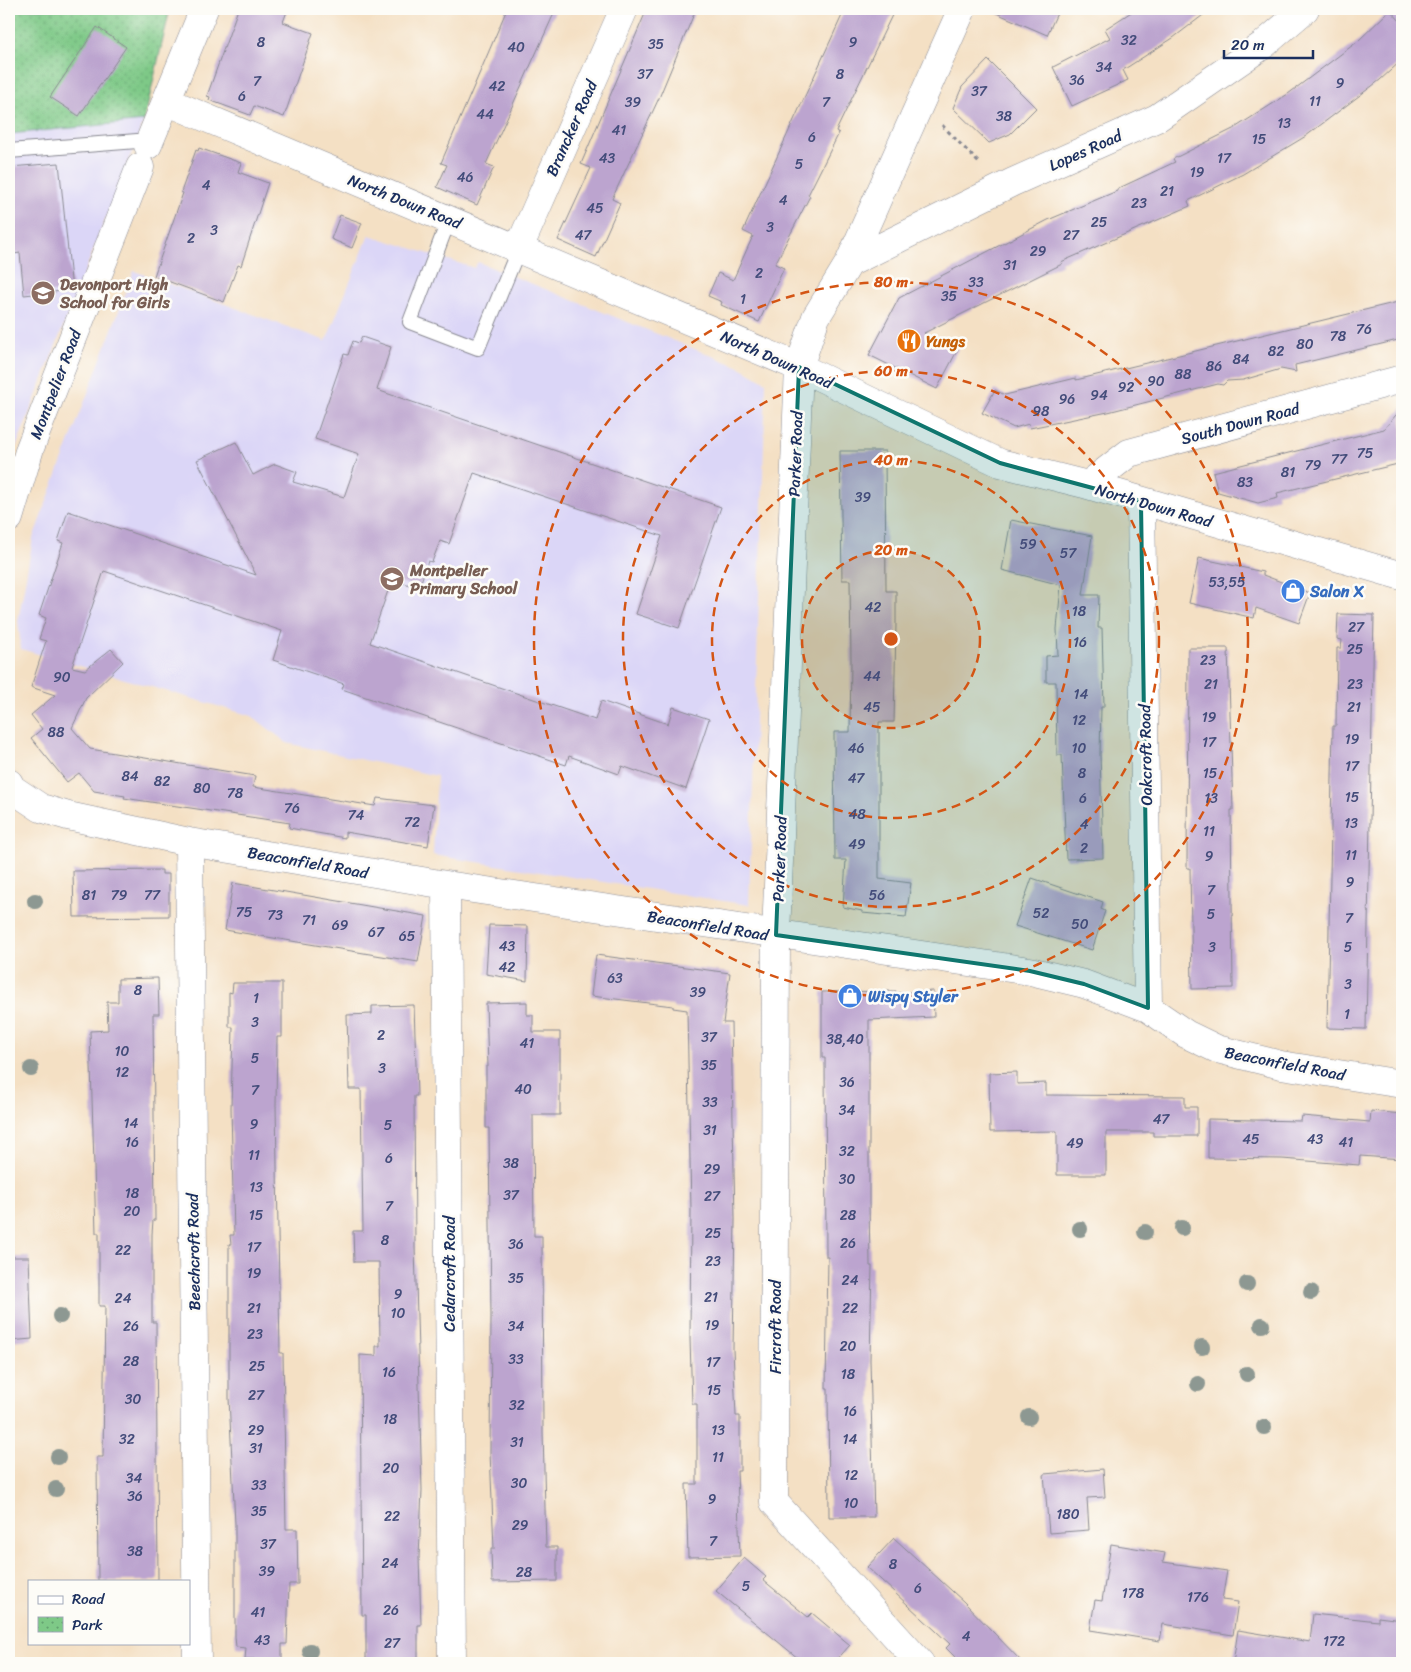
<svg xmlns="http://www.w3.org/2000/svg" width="1411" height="1672" viewBox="0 0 1411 1672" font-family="Sriracha,sans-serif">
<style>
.built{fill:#dbd6f7}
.park{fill:url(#park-dots);stroke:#4c7c72}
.building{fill:#bca4cf}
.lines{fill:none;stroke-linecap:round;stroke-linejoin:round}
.lane-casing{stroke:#888891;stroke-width:16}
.street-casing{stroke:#888891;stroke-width:29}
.path{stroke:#888891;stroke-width:3;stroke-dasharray:4 4;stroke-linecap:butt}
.lane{stroke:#fff;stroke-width:14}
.street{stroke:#fff;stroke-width:28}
.tree{fill:#8d9892}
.marked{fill:#0f766e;fill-opacity:0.2;stroke:#0f766e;stroke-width:4;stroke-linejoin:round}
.ring{fill:none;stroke:#d45514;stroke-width:2.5;stroke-dasharray:9 6}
.labels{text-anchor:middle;stroke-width:5;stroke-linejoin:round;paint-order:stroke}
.number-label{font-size:14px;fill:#434c7a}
.street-label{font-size:16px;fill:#1b2f5e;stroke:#fdfcf7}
.education-label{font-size:16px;font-weight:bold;fill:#785e54;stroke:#fdfcf7;text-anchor:start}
.food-label{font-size:16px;font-weight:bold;fill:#c56008;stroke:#fdfcf7;text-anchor:start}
.shop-label{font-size:16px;font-weight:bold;fill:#366cbe;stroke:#fdfcf7;text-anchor:start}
.centre{fill:#d45514;stroke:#fdfcf7;stroke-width:2.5}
.ring-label{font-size:15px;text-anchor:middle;font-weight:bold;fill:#d45514;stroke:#fdfcf7;stroke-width:5;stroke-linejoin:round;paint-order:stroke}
</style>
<defs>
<pattern id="park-dots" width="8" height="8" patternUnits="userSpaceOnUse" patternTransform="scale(1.25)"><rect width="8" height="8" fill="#7ec987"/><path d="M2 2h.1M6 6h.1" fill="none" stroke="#66a472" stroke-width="1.8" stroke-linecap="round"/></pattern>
</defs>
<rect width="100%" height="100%" fill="#fdfcf7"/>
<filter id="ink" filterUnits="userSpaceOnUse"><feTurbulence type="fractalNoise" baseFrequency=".02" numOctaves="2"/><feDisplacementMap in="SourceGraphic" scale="10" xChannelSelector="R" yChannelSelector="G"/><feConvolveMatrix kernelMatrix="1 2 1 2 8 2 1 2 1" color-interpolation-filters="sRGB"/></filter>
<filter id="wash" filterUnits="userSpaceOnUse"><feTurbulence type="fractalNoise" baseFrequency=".0096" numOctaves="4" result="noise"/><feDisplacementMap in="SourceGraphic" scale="20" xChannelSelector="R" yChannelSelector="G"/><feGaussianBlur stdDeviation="1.12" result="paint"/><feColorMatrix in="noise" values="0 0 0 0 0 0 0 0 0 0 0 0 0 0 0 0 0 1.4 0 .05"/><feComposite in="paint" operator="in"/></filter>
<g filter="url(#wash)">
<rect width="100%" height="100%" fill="#f4e0c4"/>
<path class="built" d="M 9,9 L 170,9 L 144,121 L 9,465 Z
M 369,235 L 474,268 L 478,262 L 742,368 L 766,382 L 749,905 L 433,855 L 437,776 L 287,743 L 252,716 L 21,649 L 18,621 L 33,538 L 134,271 L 326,341 Z"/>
<path class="park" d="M 9,9 L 170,9 L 144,121 L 9,134 Z"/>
<g id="blocks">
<path class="building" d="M 238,9 L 288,9 L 283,22 L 313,33 L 284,117 L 254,106 L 250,115 L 209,100 L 210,97 L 207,96 Z
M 507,9 L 556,9 L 486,164 L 494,167 L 477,205 L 437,187 L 447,165 L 441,163 Z
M 647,9 L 696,9 L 659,98 L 612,199 L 620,203 L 596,257 L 558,240 L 591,168 L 581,164 Z
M 845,9 L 895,9 L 836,131 L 839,133 L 808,195 L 810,196 L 775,264 L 784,268 L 759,322 L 721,305 L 722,302 L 708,296 L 718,273 L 733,280 L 753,236 L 743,231 Z
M 987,9 L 1059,9 L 1047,35 Z
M 1136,9 L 1211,9 L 1173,38 L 1123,70 L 1128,80 L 1072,106 L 1053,67 L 1110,38 L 1105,29 Z
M 1390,10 L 1402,23 L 1402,60 L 1380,80 L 1306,136 L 1243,174 L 1188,201 L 1190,206 L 1061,262 L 1062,264 L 924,333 L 958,349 L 937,389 L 869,355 L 899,298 L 1048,220 L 1117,191 L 1117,189 L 1175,162 L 1173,159 L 1233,129 L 1288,94 L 1357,42 Z
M 97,27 L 126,47 L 79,116 L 50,97 Z
M 988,60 L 1036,108 L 1010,134 L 989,143 L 953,108 L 962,87 Z
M 199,148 L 241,163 L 238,172 L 268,183 L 241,266 L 238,265 L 224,302 L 154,276 L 183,193 L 181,192 L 196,150 L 198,151 Z
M 59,163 L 72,290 L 24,295 L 20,253 L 14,254 L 9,205 L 9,201 L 14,201 L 10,167 Z
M 340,215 L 362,223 L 352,248 L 331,239 Z
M 1402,301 L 1402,339 L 1295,365 L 1296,372 L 1281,369 L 1243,380 L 1227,381 L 1223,385 L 1218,384 L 1108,412 L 1030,428 L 1029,424 L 1014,428 L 982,413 L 995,390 L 1005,395 L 1076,378 L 1076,380 Z
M 362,337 L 391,347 L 377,390 L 721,507 L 679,628 L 636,614 L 662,536 L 474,473 L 449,544 L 440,541 L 432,562 L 428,561 L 419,588 L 392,579 L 370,643 L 595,720 L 601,701 L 668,724 L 673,707 L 709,719 L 686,789 L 622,766 L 619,774 L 569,756 L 566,765 L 342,689 L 344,684 L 273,660 L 282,631 L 104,571 L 72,667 L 85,670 L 111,649 L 123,662 L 86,698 L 72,728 L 90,749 L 255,776 L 253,787 L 375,806 L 377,798 L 434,805 L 428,846 L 345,832 L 345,838 L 289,828 L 290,823 L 124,798 L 125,796 L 94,791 L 79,773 L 67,782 L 31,738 L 42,729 L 31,715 L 55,695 L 31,687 L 46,641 L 39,639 L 46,618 L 39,615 L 63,543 L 58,541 L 68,511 L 256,575 L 197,460 L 236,442 L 253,475 L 275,464 L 297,472 L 293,482 L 344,497 L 359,454 L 315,439 L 344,354 L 348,355 L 353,341 L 359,343 Z
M 1402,408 L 1402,463 L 1277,493 L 1278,498 L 1258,503 L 1218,492 L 1213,472 L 1384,429 Z
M 840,451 L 885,451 L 886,591 L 896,591 L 896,623 L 894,722 L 879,722 L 879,879 L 911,883 L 906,917 L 862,913 L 862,911 L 843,907 L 846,860 L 835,860 L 834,732 L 850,732 L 851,661 L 850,580 L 842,580 Z
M 1011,520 L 1092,536 L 1083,595 L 1099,595 L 1098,628 L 1102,628 L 1104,707 L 1101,707 L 1100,754 L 1103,858 L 1066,859 L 1062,755 L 1057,755 L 1056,682 L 1046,682 L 1046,656 L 1058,655 L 1057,629 L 1061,585 L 1002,570 Z
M 1199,558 L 1263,572 L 1263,575 L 1310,593 L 1299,623 L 1256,608 L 1254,618 L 1189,603 Z
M 1338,614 L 1374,615 L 1366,1029 L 1327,1028 L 1333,726 L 1336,726 L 1337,648 L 1341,648 L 1342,640 L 1337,639 Z
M 1188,648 L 1228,648 L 1233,810 L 1231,810 L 1233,988 L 1192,989 L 1190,868 L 1187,868 Z
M 162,870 L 162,874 L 169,874 L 169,916 L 74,917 L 73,871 Z
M 1032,878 L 1103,902 L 1101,909 L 1105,911 L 1092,950 L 1015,926 Z
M 233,883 L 426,916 L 418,962 L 225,930 Z
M 489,925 L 528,926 L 527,981 L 486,974 Z
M 596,955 L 730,973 L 723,1023 L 731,1023 L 735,1219 L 733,1349 L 736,1416 L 740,1416 L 740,1471 L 737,1471 L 740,1556 L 688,1557 L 686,1484 L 697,1484 L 697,1404 L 692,1404 L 690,1339 L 691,1210 L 687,1010 L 673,1008 L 673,1006 L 591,996 Z
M 158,978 L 159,1014 L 153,1014 L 155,1220 L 153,1220 L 152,1234 L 152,1322 L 156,1322 L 158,1579 L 156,1581 L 98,1581 L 97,1457 L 103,1457 L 105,1306 L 99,1306 L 99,1233 L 96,1233 L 90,1031 L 108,1030 L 107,1002 L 118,1002 L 118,979 Z
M 233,983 L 282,983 L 282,1037 L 277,1037 L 276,1105 L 280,1353 L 283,1353 L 286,1529 L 297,1529 L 298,1584 L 289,1584 L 287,1644 L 282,1644 L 282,1663 L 254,1663 L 254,1659 L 245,1659 L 246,1648 L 236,1647 L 235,1637 L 235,1524 L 229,1398 L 229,1244 L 231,1245 L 230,1235 L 234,1235 L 231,1108 L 233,1027 L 229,1027 L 229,992 L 232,993 Z
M 896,991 L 896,993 L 933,991 L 934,1017 L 869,1020 L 869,1201 L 870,1266 L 872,1266 L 870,1360 L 874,1517 L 829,1517 L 828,1388 L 826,1388 L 828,1257 L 826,1257 L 825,1058 L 822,1058 L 822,992 Z
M 527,1002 L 527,1015 L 533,1015 L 533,1032 L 560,1032 L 560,1115 L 533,1115 L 534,1236 L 542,1236 L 543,1432 L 546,1547 L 557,1547 L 557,1581 L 492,1582 L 491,1549 L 494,1549 L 490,1452 L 491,1318 L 489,1128 L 486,1128 L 486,1067 L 488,1067 L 486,1003 Z
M 414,1005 L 417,1096 L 414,1096 L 415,1247 L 422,1490 L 419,1557 L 421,1625 L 418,1625 L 418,1663 L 366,1663 L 366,1615 L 362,1615 L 360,1355 L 376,1356 L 376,1346 L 380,1346 L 379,1262 L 354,1262 L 353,1231 L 363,1231 L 361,1089 L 349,1089 L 347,1015 L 372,1014 L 372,1006 Z
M 1017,1072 L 1017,1084 L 1046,1083 L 1046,1095 L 1185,1096 L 1185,1107 L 1197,1107 L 1197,1136 L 1153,1136 L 1153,1132 L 1106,1132 L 1106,1175 L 1057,1175 L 1057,1131 L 990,1132 L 989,1073 Z
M 1371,1111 L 1402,1114 L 1402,1159 L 1360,1156 L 1359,1165 L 1282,1159 L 1208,1158 L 1208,1119 L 1301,1121 L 1302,1116 L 1370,1122 Z
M 9,1257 L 29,1257 L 32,1339 L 9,1341 Z
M 1103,1469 L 1105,1497 L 1087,1498 L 1089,1530 L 1049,1533 L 1044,1474 Z
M 894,1538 L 964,1602 L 1023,1663 L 961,1663 L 946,1648 L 950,1644 L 867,1567 Z
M 1111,1544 L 1165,1553 L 1163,1562 L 1227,1571 L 1222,1600 L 1238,1602 L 1233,1635 L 1163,1624 L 1160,1641 L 1090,1630 L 1095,1600 L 1102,1601 Z
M 744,1558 L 766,1577 L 763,1580 L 808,1617 L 812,1613 L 850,1645 L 834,1663 L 804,1663 L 716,1591 Z
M 1313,1614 L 1378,1621 L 1378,1617 L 1402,1620 L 1402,1663 L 1233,1663 L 1238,1630 L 1310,1642 Z"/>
</g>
</g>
<g filter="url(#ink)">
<use href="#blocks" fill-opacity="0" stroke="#888891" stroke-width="1"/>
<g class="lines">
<defs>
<path id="lane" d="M 9,151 L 150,140
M 449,219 L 410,322 L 478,348 L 519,248"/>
<path id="street" d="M 166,101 L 799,367 L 1000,463 L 1088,485 L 1402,576
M 148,145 L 204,9
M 519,248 L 624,9
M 849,263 L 1013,182 L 1157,118 L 1263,45 L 1305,9
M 1088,485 L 1129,453 L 1402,379
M 1141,501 L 1148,1008
M 9,518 L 30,448 L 140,167
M 9,783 L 11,788 L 41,808 L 68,816 L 189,842 L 446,885 L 1030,971 L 1084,984 L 1148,1008 L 1186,1034 L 1217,1049 L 1281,1065 L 1402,1084
M 189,842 L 197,1663
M 446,885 L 452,1663
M 920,1663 L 774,1502 L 776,935 L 799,367 L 816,317 L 849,263 L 962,9"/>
</defs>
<use href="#lane" class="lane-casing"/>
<use href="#street" class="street-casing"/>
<path class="path" d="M 942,125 L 981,165"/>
<use href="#lane" class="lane"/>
<use href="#street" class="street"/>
</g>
<g class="tree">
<circle cx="35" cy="901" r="8"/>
<circle cx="31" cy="1069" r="8"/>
<circle cx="1182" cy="1228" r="8"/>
<circle cx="1080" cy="1229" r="8"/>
<circle cx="1145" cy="1232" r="8"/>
<circle cx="1247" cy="1284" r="8"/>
<circle cx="1311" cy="1292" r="8"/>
<circle cx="60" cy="1316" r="8"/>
<circle cx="1262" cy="1325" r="8"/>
<circle cx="1202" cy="1347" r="8"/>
<circle cx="1247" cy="1374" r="8"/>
<circle cx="1198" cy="1384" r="8"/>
<circle cx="1029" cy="1417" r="8"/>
<circle cx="1264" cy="1427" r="8"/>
<circle cx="58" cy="1457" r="8"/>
<circle cx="56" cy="1489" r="8"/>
<circle cx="310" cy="1651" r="8"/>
</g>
</g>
<path class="marked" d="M 799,367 L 1000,463 L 1141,501 L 1148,1008 L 1084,984 L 1030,971 L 776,935 Z"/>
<circle cx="891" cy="639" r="89" fill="#d45514" fill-opacity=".12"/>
<g class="ring">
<circle cx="891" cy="639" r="89"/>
<circle cx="891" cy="639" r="179"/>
<circle cx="891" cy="639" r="268"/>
<circle cx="891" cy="639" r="357"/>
</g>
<defs>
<symbol id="school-disc" viewBox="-11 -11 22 22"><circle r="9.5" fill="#8d6e63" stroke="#fdfcf7"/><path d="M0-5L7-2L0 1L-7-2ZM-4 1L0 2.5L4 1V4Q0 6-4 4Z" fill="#fff"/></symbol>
<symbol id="restaurant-disc" viewBox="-11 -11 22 22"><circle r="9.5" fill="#e8710a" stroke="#fdfcf7"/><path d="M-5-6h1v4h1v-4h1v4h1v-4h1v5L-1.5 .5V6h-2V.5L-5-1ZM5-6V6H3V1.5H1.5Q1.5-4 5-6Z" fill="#fff"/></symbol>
<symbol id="shop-disc" viewBox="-11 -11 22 22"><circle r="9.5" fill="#3f7fe0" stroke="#fdfcf7"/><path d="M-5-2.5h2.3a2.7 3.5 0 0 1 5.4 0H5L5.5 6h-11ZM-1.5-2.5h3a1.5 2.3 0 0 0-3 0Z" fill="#fff"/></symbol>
</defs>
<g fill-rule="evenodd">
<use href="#school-disc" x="29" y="279" width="28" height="28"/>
<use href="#restaurant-disc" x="895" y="327" width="28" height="28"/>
<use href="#school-disc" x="378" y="565" width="28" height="28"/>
<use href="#shop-disc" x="1279" y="577" width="28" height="28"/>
<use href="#shop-disc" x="836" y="982" width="28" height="28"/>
</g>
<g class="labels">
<g class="number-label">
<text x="1129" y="45">32</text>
<text x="261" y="47">8</text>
<text x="853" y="47">9</text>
<text x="656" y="49">35</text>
<text x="516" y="52">40</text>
<text x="1104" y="72">34</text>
<text x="645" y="79">37</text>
<text x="840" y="79">8</text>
<text x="1077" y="85">36</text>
<text x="257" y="86">7</text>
<text x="1340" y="88">9</text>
<text x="497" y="91">42</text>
<text x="979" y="96">37</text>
<text x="242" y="101">6</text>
<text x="1315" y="106">11</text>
<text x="633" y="107">39</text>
<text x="826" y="107">7</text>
<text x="485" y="119">44</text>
<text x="1004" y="121">38</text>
<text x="1284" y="128">13</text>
<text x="619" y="135">41</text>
<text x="812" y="142">6</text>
<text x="1259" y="144">15</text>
<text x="607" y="163">43</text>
<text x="1224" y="163">17</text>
<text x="799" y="169">5</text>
<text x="1197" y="177">19</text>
<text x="465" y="182">46</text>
<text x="206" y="190">4</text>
<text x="1167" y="196">21</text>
<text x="783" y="205">4</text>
<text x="1139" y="208">23</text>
<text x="595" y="213">45</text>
<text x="1099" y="227">25</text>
<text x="770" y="232">3</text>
<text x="214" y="235">3</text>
<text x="583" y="240">47</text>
<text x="1071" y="240">27</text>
<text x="191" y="243">2</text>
<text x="1038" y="256">29</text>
<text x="1010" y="270">31</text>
<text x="759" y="278">2</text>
<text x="976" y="287">33</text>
<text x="949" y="301">35</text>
<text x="743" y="304">1</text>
<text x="1364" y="334">76</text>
<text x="1338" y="341">78</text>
<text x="1305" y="349">80</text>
<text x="1276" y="356">82</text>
<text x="1241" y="364">84</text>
<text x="1214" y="371">86</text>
<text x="1183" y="379">88</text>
<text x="1156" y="386">90</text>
<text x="1126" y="392">92</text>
<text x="1099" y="400">94</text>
<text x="1067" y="404">96</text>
<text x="1041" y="416">98</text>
<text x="1365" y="458">75</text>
<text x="1339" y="464">77</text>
<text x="1313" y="470">79</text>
<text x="1288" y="477">81</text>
<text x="1245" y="487">83</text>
<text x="863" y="502">39</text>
<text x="1028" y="549">59</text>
<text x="1068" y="558">57</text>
<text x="1227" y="587">53,55</text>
<text x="873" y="612">42</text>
<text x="1079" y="616">18</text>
<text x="1356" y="632">27</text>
<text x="1080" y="647">16</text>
<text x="1355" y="654">25</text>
<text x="1208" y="665">23</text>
<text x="872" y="681">44</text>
<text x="62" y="682">90</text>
<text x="1211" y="689">21</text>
<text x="1355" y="689">23</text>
<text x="1081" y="699">14</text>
<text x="872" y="712">45</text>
<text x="1354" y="712">21</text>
<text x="1209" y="722">19</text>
<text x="1079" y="725">12</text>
<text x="56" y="737">88</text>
<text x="1352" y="744">19</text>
<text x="1209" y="747">17</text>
<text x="856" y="753">46</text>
<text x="1079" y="753">10</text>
<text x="1352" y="771">17</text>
<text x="1082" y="778">8</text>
<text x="1210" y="778">15</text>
<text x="130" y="781">84</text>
<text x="856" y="783">47</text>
<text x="162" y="786">82</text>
<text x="202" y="793">80</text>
<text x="235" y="798">78</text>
<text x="1352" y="802">15</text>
<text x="1083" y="803">6</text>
<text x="1211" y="803">13</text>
<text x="292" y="813">76</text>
<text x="857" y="819">48</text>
<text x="356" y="820">74</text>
<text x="412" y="827">72</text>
<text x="1351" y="828">13</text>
<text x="1084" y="829">4</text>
<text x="1209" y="836">11</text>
<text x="857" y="849">49</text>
<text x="1084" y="853">2</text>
<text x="1351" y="860">11</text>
<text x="1209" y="861">9</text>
<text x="1350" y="887">9</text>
<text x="1211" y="895">7</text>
<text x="89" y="900">81</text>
<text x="119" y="900">79</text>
<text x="152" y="900">77</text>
<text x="877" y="900">56</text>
<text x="244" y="917">75</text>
<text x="1041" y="918">52</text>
<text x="1211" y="919">5</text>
<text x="275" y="920">73</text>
<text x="1349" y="923">7</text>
<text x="309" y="925">71</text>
<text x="1080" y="929">50</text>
<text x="340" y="930">69</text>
<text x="376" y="937">67</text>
<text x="407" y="941">65</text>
<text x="507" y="951">43</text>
<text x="1212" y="952">3</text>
<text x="1348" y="952">5</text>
<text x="507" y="972">42</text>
<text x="615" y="983">63</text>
<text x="1348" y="989">3</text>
<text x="138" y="995">8</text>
<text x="698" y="997">39</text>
<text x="256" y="1003">1</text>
<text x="1347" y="1019">1</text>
<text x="255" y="1027">3</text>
<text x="381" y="1040">2</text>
<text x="709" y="1042">37</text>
<text x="845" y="1044">38,40</text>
<text x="527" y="1048">41</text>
<text x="122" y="1056">10</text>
<text x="255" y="1063">5</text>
<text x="709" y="1070">35</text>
<text x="382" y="1073">3</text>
<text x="122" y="1077">12</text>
<text x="847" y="1087">36</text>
<text x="523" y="1094">40</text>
<text x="255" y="1095">7</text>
<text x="710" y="1107">33</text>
<text x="847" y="1115">34</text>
<text x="1161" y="1124">47</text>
<text x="131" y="1128">14</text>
<text x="254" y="1129">9</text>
<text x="388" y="1130">5</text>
<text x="710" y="1135">31</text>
<text x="1251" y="1144">45</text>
<text x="1315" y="1144">43</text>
<text x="132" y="1147">16</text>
<text x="1346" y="1147">41</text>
<text x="1075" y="1148">49</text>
<text x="847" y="1156">32</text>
<text x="254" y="1160">11</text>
<text x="389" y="1163">6</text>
<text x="511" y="1168">38</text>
<text x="712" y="1174">29</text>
<text x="847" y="1184">30</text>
<text x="256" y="1192">13</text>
<text x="132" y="1198">18</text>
<text x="511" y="1200">37</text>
<text x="712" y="1201">27</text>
<text x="389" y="1211">7</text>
<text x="132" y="1216">20</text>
<text x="256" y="1220">15</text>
<text x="848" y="1220">28</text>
<text x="713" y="1238">25</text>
<text x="385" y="1245">8</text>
<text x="848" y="1248">26</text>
<text x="516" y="1249">36</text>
<text x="254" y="1252">17</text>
<text x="123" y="1255">22</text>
<text x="713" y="1266">23</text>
<text x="254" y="1278">19</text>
<text x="516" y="1283">35</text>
<text x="850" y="1285">24</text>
<text x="398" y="1299">9</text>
<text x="711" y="1302">21</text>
<text x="123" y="1303">24</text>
<text x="254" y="1313">21</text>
<text x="850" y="1313">22</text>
<text x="398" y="1318">10</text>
<text x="712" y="1330">19</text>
<text x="131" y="1331">26</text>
<text x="516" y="1331">34</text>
<text x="255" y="1339">23</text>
<text x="848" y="1351">20</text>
<text x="516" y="1364">33</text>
<text x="131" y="1366">28</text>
<text x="713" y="1367">17</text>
<text x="257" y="1371">25</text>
<text x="389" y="1377">16</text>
<text x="848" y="1379">18</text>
<text x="714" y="1395">15</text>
<text x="256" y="1400">27</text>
<text x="133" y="1404">30</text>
<text x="517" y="1410">32</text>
<text x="850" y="1416">16</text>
<text x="390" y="1424">18</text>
<text x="256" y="1435">29</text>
<text x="718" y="1435">13</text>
<text x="127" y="1444">32</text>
<text x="850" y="1444">14</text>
<text x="517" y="1447">31</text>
<text x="256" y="1453">31</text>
<text x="718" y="1462">11</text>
<text x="391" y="1473">20</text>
<text x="851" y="1480">12</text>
<text x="134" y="1483">34</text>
<text x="519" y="1488">30</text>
<text x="259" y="1490">33</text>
<text x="135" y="1501">36</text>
<text x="712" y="1504">9</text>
<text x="851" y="1508">10</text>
<text x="259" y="1516">35</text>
<text x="1068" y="1519">180</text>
<text x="392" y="1521">22</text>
<text x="520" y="1530">29</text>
<text x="713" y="1546">7</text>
<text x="268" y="1549">37</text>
<text x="135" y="1556">38</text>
<text x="390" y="1568">24</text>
<text x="893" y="1569">8</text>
<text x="267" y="1576">39</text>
<text x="524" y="1577">28</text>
<text x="746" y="1591">5</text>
<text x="918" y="1593">6</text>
<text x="1133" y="1598">178</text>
<text x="1198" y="1602">176</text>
<text x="391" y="1615">26</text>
<text x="258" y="1617">41</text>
<text x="966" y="1641">4</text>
<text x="262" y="1645">43</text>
<text x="1334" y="1646">172</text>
<text x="392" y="1648">27</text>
</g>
<g class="street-label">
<text transform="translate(571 128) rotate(-66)" y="6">Brancker Road</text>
<text transform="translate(1085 150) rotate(-24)" y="6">Lopes Road</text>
<text transform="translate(405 201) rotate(22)" y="6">North Down Road</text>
<text transform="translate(777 359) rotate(24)" y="6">North Down Road</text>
<text transform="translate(55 384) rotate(-69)" y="6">Montpelier Road</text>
<text transform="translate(1240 423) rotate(-15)" y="6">South Down Road</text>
<text transform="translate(795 454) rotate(-88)" y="6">Parker Road</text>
<text transform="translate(1154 505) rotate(16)" y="6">North Down Road</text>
<text transform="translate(1145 755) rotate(-91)" y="6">Oakcroft Road</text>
<text transform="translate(779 859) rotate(-88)" y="6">Parker Road</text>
<text transform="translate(308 862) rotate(10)" y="6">Beaconfield Road</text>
<text transform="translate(708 925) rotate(9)" y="6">Beaconfield Road</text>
<text transform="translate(1285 1063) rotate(11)" y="6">Beaconfield Road</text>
<text transform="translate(193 1252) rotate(-91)" y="6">Beechcroft Road</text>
<text transform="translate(449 1274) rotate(-90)" y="6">Cedarcroft Road</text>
<text transform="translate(775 1327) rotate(-90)" y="6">Fircroft Road</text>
</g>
<g class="education-label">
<text x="60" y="290">Devonport High<tspan x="60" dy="18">School for Girls</tspan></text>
<text x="410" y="576">Montpelier<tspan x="410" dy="18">Primary School</tspan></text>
</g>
<g class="food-label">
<text x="926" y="347">Yungs</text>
</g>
<g class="shop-label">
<text x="1310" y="597">Salon X</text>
<text x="868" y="1002">Wispy Styler</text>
</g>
</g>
<circle cx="891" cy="639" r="8" class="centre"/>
<g class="ring-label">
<text x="891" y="287">80 m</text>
<text x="891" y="376">60 m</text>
<text x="891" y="465">40 m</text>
<text x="891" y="555">20 m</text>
</g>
<rect width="1411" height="1672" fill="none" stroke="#fdfcf7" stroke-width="30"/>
<rect x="28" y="1580" width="162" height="65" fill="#fdfcf7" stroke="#a3aaba"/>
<rect x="38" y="1596" width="25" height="8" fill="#ffffff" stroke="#a3aaba"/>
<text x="72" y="1604" font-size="15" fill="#1b2f5e">Road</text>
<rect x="38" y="1617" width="25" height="15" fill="url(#park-dots)" stroke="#a3aaba"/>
<text x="72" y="1630" font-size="15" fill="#1b2f5e">Park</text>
<path d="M1224 50v8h89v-8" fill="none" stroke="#1b2f5e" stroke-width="2.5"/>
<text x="1231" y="50" font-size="15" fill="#1b2f5e" stroke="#fdfcf7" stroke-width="4" paint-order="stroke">20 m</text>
</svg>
